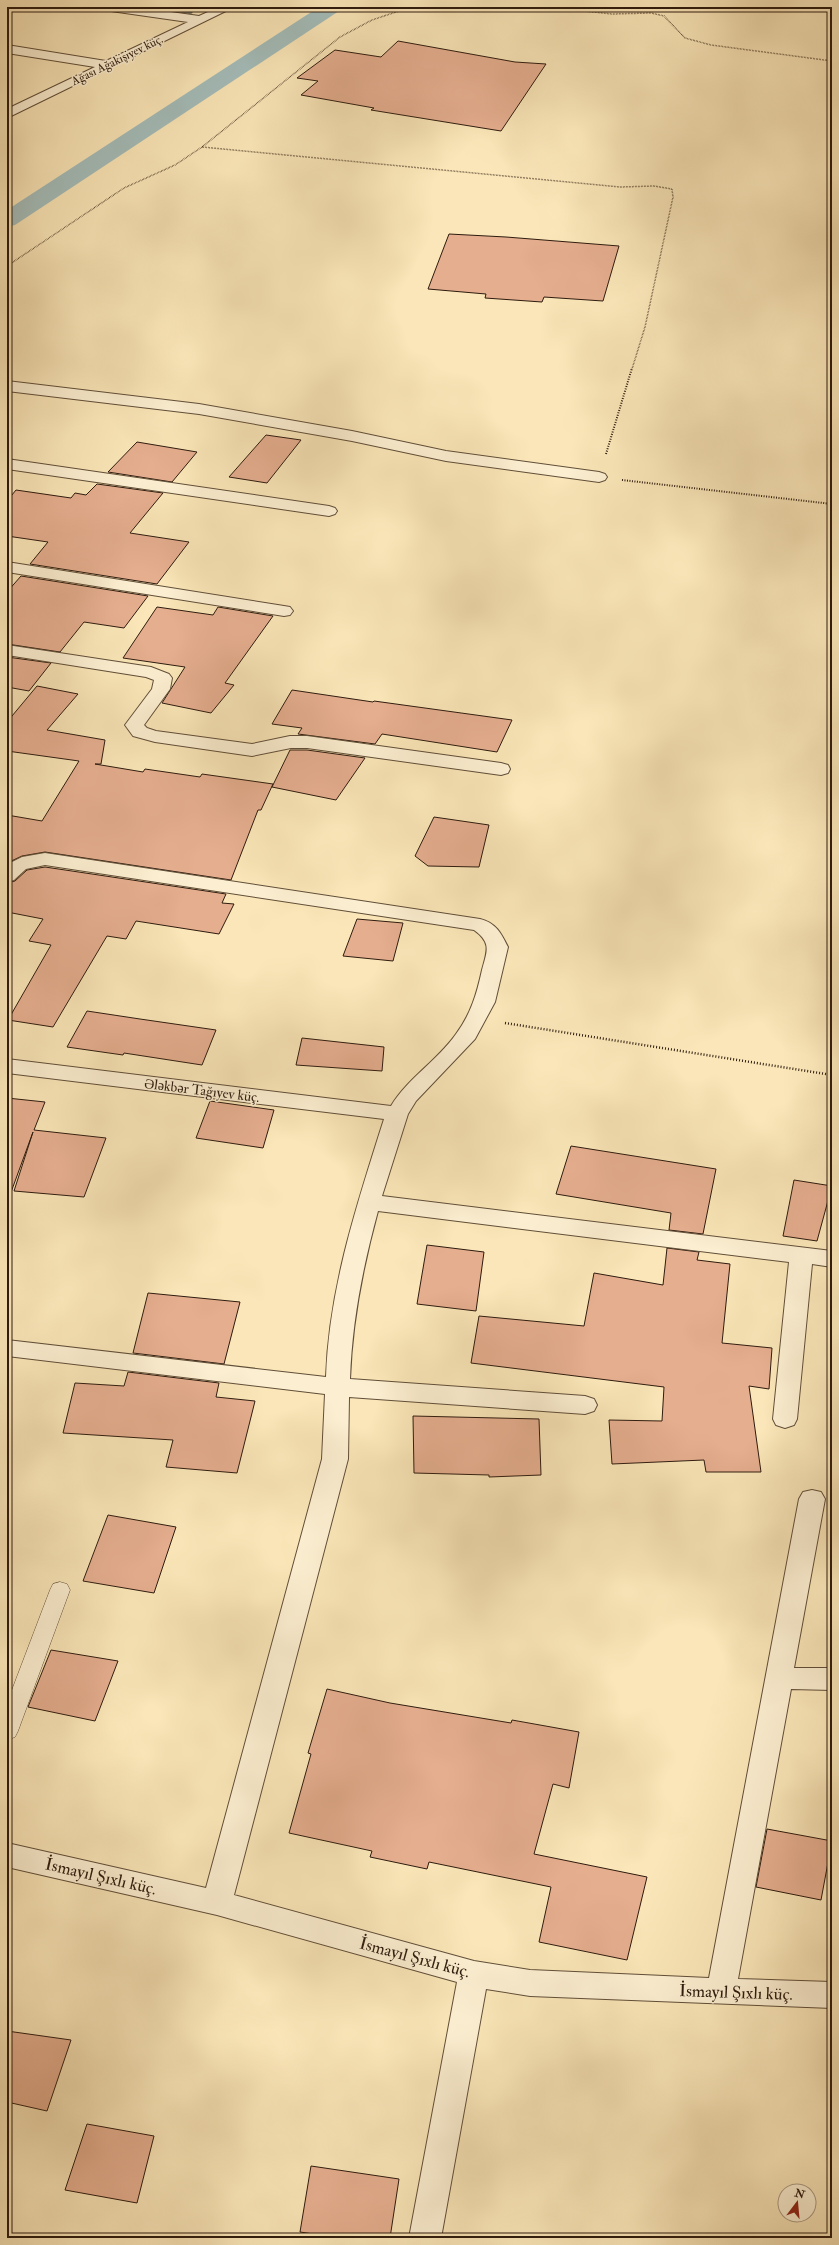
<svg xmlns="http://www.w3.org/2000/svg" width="839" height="2245" viewBox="0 0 839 2245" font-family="'IM FELL Double Pica',serif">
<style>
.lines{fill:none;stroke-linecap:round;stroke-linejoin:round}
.stream{stroke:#757c75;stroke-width:6}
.canal{fill:#a4bdba;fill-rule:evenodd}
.building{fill:#e5ae8f;stroke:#2e1b0e}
.lane-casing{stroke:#614e38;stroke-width:1}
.street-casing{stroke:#614e38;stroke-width:2}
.path-far2{stroke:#2e1b0e;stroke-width:1.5;stroke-dasharray:0.5 1;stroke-linecap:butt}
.path-far1{stroke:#2e1b0e;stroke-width:2;stroke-dasharray:1 1.5;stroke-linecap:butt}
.path{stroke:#2e1b0e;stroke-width:2.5;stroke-dasharray:1 2;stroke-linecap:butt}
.lane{fill:#fcefd1;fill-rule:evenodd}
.street{fill:#fcefd1;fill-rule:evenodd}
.labels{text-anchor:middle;stroke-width:3;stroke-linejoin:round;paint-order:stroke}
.far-street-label{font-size:12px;fill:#2e1b0e;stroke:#fcefd1}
.street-label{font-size:14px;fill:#2e1b0e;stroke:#fcefd1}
.near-street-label{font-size:17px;fill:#2e1b0e;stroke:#fcefd1}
</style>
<rect width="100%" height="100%" fill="#fae6b8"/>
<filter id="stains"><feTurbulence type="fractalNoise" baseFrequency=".005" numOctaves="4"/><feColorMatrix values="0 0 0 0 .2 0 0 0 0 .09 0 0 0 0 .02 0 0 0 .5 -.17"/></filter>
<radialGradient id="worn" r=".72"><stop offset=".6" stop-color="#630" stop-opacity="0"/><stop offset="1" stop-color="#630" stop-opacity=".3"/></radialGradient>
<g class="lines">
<path class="stream" d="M 164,7 L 190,11"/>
<path class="canal" d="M 319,7 L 342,7 L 339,11 L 15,225 L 7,227 L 7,210 Z"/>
</g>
<path class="building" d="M 398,41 L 515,62 L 546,64 L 501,131 L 371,110 L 374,108 L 301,95 L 318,81 L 297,78 L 335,50 L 381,57 Z
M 449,234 L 506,237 L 619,246 L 603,301 L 544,297 L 542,302 L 485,298 L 486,294 L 428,289 Z
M 266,435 L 301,440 L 267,483 L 229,477 Z
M 137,442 L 197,452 L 172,482 L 108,472 Z
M 97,484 L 163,493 L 130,533 L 189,542 L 157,584 L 30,564 L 48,542 L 7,536 L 7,501 L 16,490 L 71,498 L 75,493 L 86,495 Z
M 21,576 L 148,596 L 124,628 L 84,622 L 60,652 L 7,644 L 7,592 Z
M 157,607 L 213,615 L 218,607 L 273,616 L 225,683 L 234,685 L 211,713 L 162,703 L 185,667 L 123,658 Z
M 7,657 L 51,663 L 29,691 L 7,687 Z
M 37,686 L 78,694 L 47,730 L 105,740 L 101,764 L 95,764 L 143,772 L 145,769 L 200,777 L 202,774 L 273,784 L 261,810 L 258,810 L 231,880 L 45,852 L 22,856 L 7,863 L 7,815 L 42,821 L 79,761 L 7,751 L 7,722 Z
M 292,690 L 373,702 L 374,701 L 512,720 L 497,752 L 382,734 L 375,744 L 298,734 L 302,728 L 272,724 Z
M 290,750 L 307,750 L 365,758 L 336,800 L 272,787 Z
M 434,817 L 489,825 L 479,867 L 428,866 L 415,856 Z
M 45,867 L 226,894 L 222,903 L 234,904 L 219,934 L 136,921 L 126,939 L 107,936 L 53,1027 L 8,1020 L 51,945 L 29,941 L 43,919 L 7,912 L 7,883 L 15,881 L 27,870 Z
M 357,919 L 403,923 L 393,961 L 343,956 Z
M 87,1011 L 140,1019 L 216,1030 L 202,1065 L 124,1053 L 123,1055 L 67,1047 Z
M 302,1038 L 384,1047 L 382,1071 L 296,1065 Z
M 7,1098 L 45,1102 L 34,1130 L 106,1138 L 84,1197 L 14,1191 L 33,1132 L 10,1195 L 7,1194 Z
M 210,1101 L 274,1110 L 263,1148 L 196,1138 Z
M 571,1146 L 716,1169 L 703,1234 L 669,1230 L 671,1213 L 556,1194 Z
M 794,1180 L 832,1186 L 817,1241 L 783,1236 Z
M 427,1245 L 484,1252 L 476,1311 L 417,1304 Z
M 667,1248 L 699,1252 L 697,1260 L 730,1264 L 722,1343 L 772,1348 L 769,1389 L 749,1386 L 761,1472 L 706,1472 L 704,1460 L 612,1464 L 609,1420 L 662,1421 L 664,1387 L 471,1363 L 479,1316 L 584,1326 L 594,1273 L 663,1285 Z
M 148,1293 L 240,1302 L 224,1364 L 133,1353 Z
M 128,1372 L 219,1383 L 216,1397 L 255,1401 L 237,1473 L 166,1467 L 173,1440 L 63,1433 L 75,1383 L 124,1386 Z
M 413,1416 L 539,1419 L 541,1475 L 489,1477 L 489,1475 L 414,1473 Z
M 108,1515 L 176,1527 L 154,1593 L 83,1581 Z
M 51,1650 L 118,1661 L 95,1721 L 28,1707 Z
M 327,1689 L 390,1703 L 511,1723 L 512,1720 L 579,1732 L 569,1788 L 553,1784 L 534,1854 L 647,1877 L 627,1960 L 539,1942 L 551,1887 L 429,1862 L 427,1869 L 370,1857 L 372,1851 L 289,1833 L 311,1754 L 308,1753 Z
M 767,1829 L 832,1841 L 821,1900 L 756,1887 Z
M 7,2031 L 71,2040 L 47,2111 L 7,2102 Z
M 87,2124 L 154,2136 L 137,2203 L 65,2190 Z
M 311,2166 L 399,2179 L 390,2238 L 341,2238 L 300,2232 Z"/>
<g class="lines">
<defs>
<path id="lane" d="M 60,1582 L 67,1584 L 70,1590 L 18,1731 L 15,1737 L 7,1740 L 7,1703 L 50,1590 L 53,1584 Z"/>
<path id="street" d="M 105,7 L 135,7 L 199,16 L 219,7 L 234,7 L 7,118 L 7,109 L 95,67 L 7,53 L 7,45 L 106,61 L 188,22 L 111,11 Z
M 7,381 L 199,404 L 352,431 L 446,451 L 599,472 L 605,474 L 607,477 L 605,480 L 599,482 L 446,461 L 352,441 L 199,414 L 7,391 Z
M 7,459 L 329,506 L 335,508 L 337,511 L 335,514 L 329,516 L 7,469 Z
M 7,562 L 284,606 L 290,607 L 293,611 L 290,615 L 284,616 L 7,572 Z
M 7,645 L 151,667 L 169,674 L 172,678 L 170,689 L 144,725 L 147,728 L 156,731 L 252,744 L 290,736 L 307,736 L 501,763 L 508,765 L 510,769 L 508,773 L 501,775 L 307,748 L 291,748 L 252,756 L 155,742 L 133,736 L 125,725 L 152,689 L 154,680 L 146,677 L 7,655 Z
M 45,853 L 480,919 C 496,923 501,933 508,947 L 495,1002 L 475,1039 L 416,1101 L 408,1114 L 382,1196 L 832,1251 L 832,1267 L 812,1264 L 797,1419 L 794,1425 L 785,1428 L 776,1425 L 773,1419 L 789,1262 L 378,1211 C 363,1266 352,1321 350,1379 L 585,1396 L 594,1399 L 597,1405 L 594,1411 L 585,1414 L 349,1397 L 348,1459 L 234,1895 L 474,1961 L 530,1970 L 709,1978 L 799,1499 L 803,1492 L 812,1490 L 821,1492 L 825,1499 L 794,1668 L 832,1668 L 832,1690 L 791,1689 L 738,1979 L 832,1982 L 832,2008 L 530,1996 L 486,1989 L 441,2238 L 409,2238 L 457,1982 L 217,1915 L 7,1867 L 7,1843 L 206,1888 L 322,1459 L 325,1394 L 7,1356 L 7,1340 L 326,1377 C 329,1288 357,1204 384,1119 L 7,1073 L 7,1059 L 391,1106 C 408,1078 437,1061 456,1034 C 471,1014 477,993 482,970 C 487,951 492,943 474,930 L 45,865 L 26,869 L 14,880 L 7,882 L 8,864 L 22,857 Z"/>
</defs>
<use href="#lane" class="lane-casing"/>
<use href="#street" class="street-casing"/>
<path class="path-far2" d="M 546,7 L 612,14 L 651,13 L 664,16 L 685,38 L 711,45 L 832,61
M 202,147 L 620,187 L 654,186 L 672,189 L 673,197 L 645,327 L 632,369
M 7,266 L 124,188 L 175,165 L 202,147 L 340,37 L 372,20 L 411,7"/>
<path class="path-far1" d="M 606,454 L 632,368
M 622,480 L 832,504"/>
<path class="path" d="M 505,1023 L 832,1075"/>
<use href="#lane" class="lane"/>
<use href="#street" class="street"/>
</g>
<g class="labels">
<g class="far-street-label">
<text transform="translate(117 60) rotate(-26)" y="4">Ağası Ağakişiyev küç.</text>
</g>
<g class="street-label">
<text transform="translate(202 1090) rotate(7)" y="5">Ələkbər Tağıyev küç.</text>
</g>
<g class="near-street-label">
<text transform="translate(101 1876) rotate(13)" y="6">İsmayıl Şıxlı küç.</text>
<text transform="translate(415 1957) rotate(15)" y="6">İsmayıl Şıxlı küç.</text>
<text transform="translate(736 1992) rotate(2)" y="6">İsmayıl Şıxlı küç.</text>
</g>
</g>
<rect width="839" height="2245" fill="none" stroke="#fae6b8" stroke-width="24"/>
<rect x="8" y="8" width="823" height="2229" fill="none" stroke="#2e1b0e" stroke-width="2"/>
<rect x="12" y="12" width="815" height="2221" fill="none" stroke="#2e1b0e"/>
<g transform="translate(797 2203) rotate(16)"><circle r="19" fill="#fcefd1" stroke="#aa9a83"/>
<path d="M0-3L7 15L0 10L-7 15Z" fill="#8f2418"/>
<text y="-6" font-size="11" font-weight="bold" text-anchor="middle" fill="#2e1b0e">N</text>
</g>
<rect width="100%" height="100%" filter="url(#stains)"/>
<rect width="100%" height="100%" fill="url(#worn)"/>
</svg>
